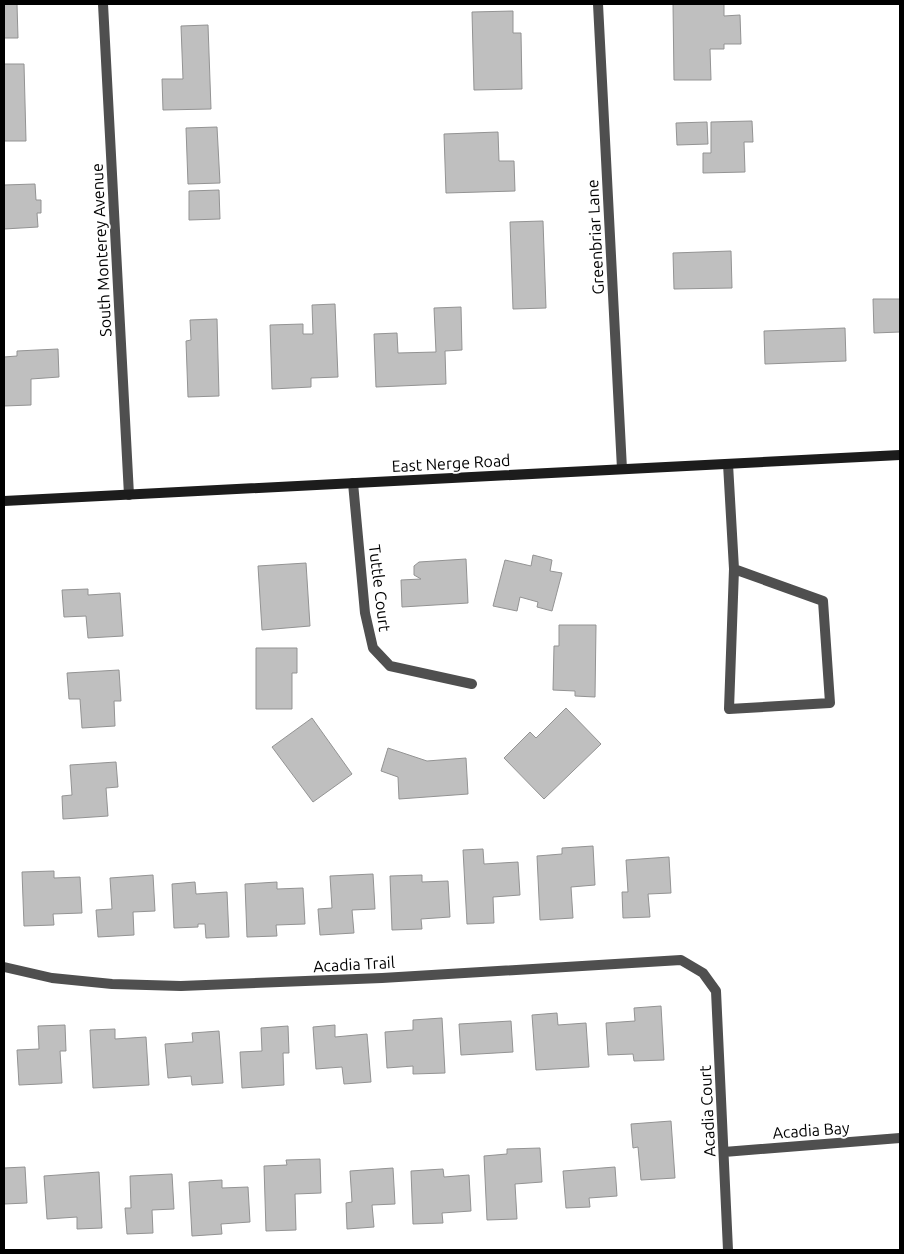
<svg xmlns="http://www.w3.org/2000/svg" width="904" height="1254" viewBox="0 0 904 1254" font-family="Ubuntu,sans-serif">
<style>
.building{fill:#bfbfbf;stroke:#939393}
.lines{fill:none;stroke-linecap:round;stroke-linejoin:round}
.service{stroke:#4f4f4f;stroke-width:10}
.minor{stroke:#4f4f4f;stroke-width:10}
.secondary{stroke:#1c1c1c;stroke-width:10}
.labels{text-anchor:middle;stroke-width:4;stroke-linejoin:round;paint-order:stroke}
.street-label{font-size:16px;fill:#000;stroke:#fff}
</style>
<rect width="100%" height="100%" fill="#fff"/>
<path class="building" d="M 4,4 L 17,4 L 18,38 L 4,38 Z
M 673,4 L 724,4 L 724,16 L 740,15 L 741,44 L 724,44 L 724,49 L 710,49 L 711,80 L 674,80 Z
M 513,11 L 513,33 L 521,33 L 522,89 L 474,90 L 472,12 Z
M 208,25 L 211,109 L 163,110 L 162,79 L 183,79 L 181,26 Z
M 4,64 L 24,64 L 26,141 L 4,141 Z
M 752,121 L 753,142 L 744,142 L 745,172 L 703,173 L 703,153 L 711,153 L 711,122 Z
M 707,122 L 708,144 L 677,145 L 676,123 Z
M 217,127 L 220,183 L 188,184 L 186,128 Z
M 498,132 L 499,161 L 514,161 L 515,191 L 446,193 L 444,134 Z
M 35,184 L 36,200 L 41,200 L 41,213 L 37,213 L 38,227 L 4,229 L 4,185 Z
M 219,190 L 220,219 L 189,220 L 189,191 Z
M 543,221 L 546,308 L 513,309 L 510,222 Z
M 731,251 L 732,288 L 674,289 L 673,253 Z
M 873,299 L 900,299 L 900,332 L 874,333 Z
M 335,304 L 338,377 L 311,378 L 311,387 L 272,389 L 270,325 L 303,324 L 303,334 L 313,334 L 312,305 Z
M 461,307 L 462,350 L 445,351 L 446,384 L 376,387 L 374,334 L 397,333 L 398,353 L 436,352 L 434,308 Z
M 217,319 L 219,396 L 188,397 L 186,341 L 191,340 L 190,320 Z
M 845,328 L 846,361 L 765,364 L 764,331 Z
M 58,349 L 59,377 L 31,379 L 31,405 L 4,406 L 4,357 L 17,356 L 17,351 Z
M 533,555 L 552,560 L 550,571 L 562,573 L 552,611 L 537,607 L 538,602 L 520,597 L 517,611 L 493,606 L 505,560 L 531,566 Z
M 466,559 L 468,603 L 402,607 L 401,580 L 421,579 L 414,575 L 414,566 L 419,562 Z
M 306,563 L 310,626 L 262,630 L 258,566 Z
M 88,589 L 88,595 L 120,593 L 123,636 L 88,638 L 86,616 L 64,617 L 62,590 Z
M 559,625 L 596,625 L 595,697 L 575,696 L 575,691 L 553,690 L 554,646 L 559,646 Z
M 256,648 L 297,648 L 297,673 L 292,673 L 292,709 L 256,709 Z
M 119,670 L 121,701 L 114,701 L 115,726 L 82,728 L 80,699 L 69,699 L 67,673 Z
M 566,708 L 601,744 L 544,799 L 504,758 L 530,732 L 536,738 Z
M 312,718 L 352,774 L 313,802 L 272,747 Z
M 388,748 L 427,761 L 466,758 L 468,794 L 399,799 L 398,777 L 381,771 Z
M 116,762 L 118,787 L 106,788 L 108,816 L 63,819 L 62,796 L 72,795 L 70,765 Z
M 593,846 L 595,885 L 571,887 L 573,918 L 540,920 L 537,856 L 562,854 L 562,848 Z
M 483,849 L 484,864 L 518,862 L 520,895 L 493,897 L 494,923 L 467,924 L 463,850 Z
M 669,857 L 671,893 L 648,894 L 650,917 L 623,918 L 622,892 L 628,892 L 626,860 Z
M 54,871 L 54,878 L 80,877 L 82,913 L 53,914 L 54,925 L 24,926 L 22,872 Z
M 373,874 L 375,909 L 352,910 L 354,933 L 320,935 L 318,909 L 332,908 L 330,876 Z
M 153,875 L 155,911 L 133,912 L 134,935 L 98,937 L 96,910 L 112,909 L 110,878 Z
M 422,875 L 422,882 L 448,881 L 450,917 L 421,919 L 422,929 L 392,930 L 390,876 Z
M 195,882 L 196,894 L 227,892 L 229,937 L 206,938 L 205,924 L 198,924 L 198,927 L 174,928 L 172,884 Z
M 277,882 L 277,889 L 303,888 L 305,924 L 276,925 L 277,936 L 247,937 L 245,884 Z
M 661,1006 L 664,1060 L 634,1061 L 633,1054 L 608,1055 L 606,1023 L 635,1021 L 634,1008 Z
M 557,1013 L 558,1025 L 586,1023 L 589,1067 L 536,1070 L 532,1015 Z
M 442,1018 L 445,1073 L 413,1074 L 413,1066 L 387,1068 L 385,1032 L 413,1030 L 413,1020 Z
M 511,1021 L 513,1052 L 461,1055 L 459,1024 Z
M 65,1025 L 66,1051 L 60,1051 L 62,1083 L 19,1085 L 17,1050 L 39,1049 L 38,1026 Z
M 335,1025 L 335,1037 L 367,1034 L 371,1082 L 344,1084 L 342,1067 L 316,1069 L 313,1027 Z
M 288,1026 L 289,1053 L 283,1053 L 284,1085 L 242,1088 L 240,1052 L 262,1051 L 261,1028 Z
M 115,1029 L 115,1039 L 146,1037 L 149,1085 L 93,1088 L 90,1030 Z
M 219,1031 L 223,1083 L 192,1085 L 191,1076 L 168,1078 L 165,1044 L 193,1042 L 192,1033 Z
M 671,1121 L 675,1178 L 641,1180 L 638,1147 L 633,1148 L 631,1124 Z
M 540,1148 L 542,1182 L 515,1184 L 517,1219 L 487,1220 L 484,1156 L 507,1154 L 507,1149 Z
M 320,1159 L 321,1193 L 295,1194 L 296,1230 L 266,1231 L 264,1166 L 287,1165 L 286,1160 Z
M 25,1167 L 27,1203 L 4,1204 L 4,1168 Z
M 615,1167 L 617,1196 L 589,1198 L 590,1207 L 566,1208 L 563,1171 Z
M 393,1168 L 395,1204 L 372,1205 L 374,1227 L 347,1229 L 346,1203 L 352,1202 L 350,1171 Z
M 443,1169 L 444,1177 L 469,1175 L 471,1211 L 442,1213 L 443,1223 L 413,1224 L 411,1171 Z
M 99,1172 L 102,1228 L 77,1229 L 77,1217 L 47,1219 L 44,1176 Z
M 172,1174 L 174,1209 L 152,1210 L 153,1233 L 127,1234 L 125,1208 L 131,1208 L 130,1176 Z
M 222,1180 L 222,1188 L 248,1187 L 250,1222 L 221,1224 L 222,1234 L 192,1236 L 189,1182 Z"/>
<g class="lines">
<path class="service" d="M 728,464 L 734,569 L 729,709 L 830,703 L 823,601 L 734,569"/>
<path class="minor" d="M 103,4 L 129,495
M 598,4 L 622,469
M 353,483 L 365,613 L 373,648 L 390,666 L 472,684
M 4,967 L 52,978 L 112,984 L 181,986 L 382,978 L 681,960 L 703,973 L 716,991 L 728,1250
M 724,1152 L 900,1138"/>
<path class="secondary" d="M 4,501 L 900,455"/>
</g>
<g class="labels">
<g class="street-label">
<text transform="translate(595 237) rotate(-93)" y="6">Greenbriar Lane</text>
<text transform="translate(101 250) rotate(-93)" y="6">South Monterey Avenue</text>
<text transform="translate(451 463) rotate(-3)" y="6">East Nerge Road</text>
<text transform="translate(380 588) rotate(83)" y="6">Tuttle Court</text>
<text transform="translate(354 964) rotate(-3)" y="6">Acadia Trail</text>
<text transform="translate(707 1111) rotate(-93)" y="6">Acadia Court</text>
<text transform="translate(811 1130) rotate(-4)" y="6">Acadia Bay</text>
</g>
</g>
<rect width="904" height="1254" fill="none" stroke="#000000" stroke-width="10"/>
</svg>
